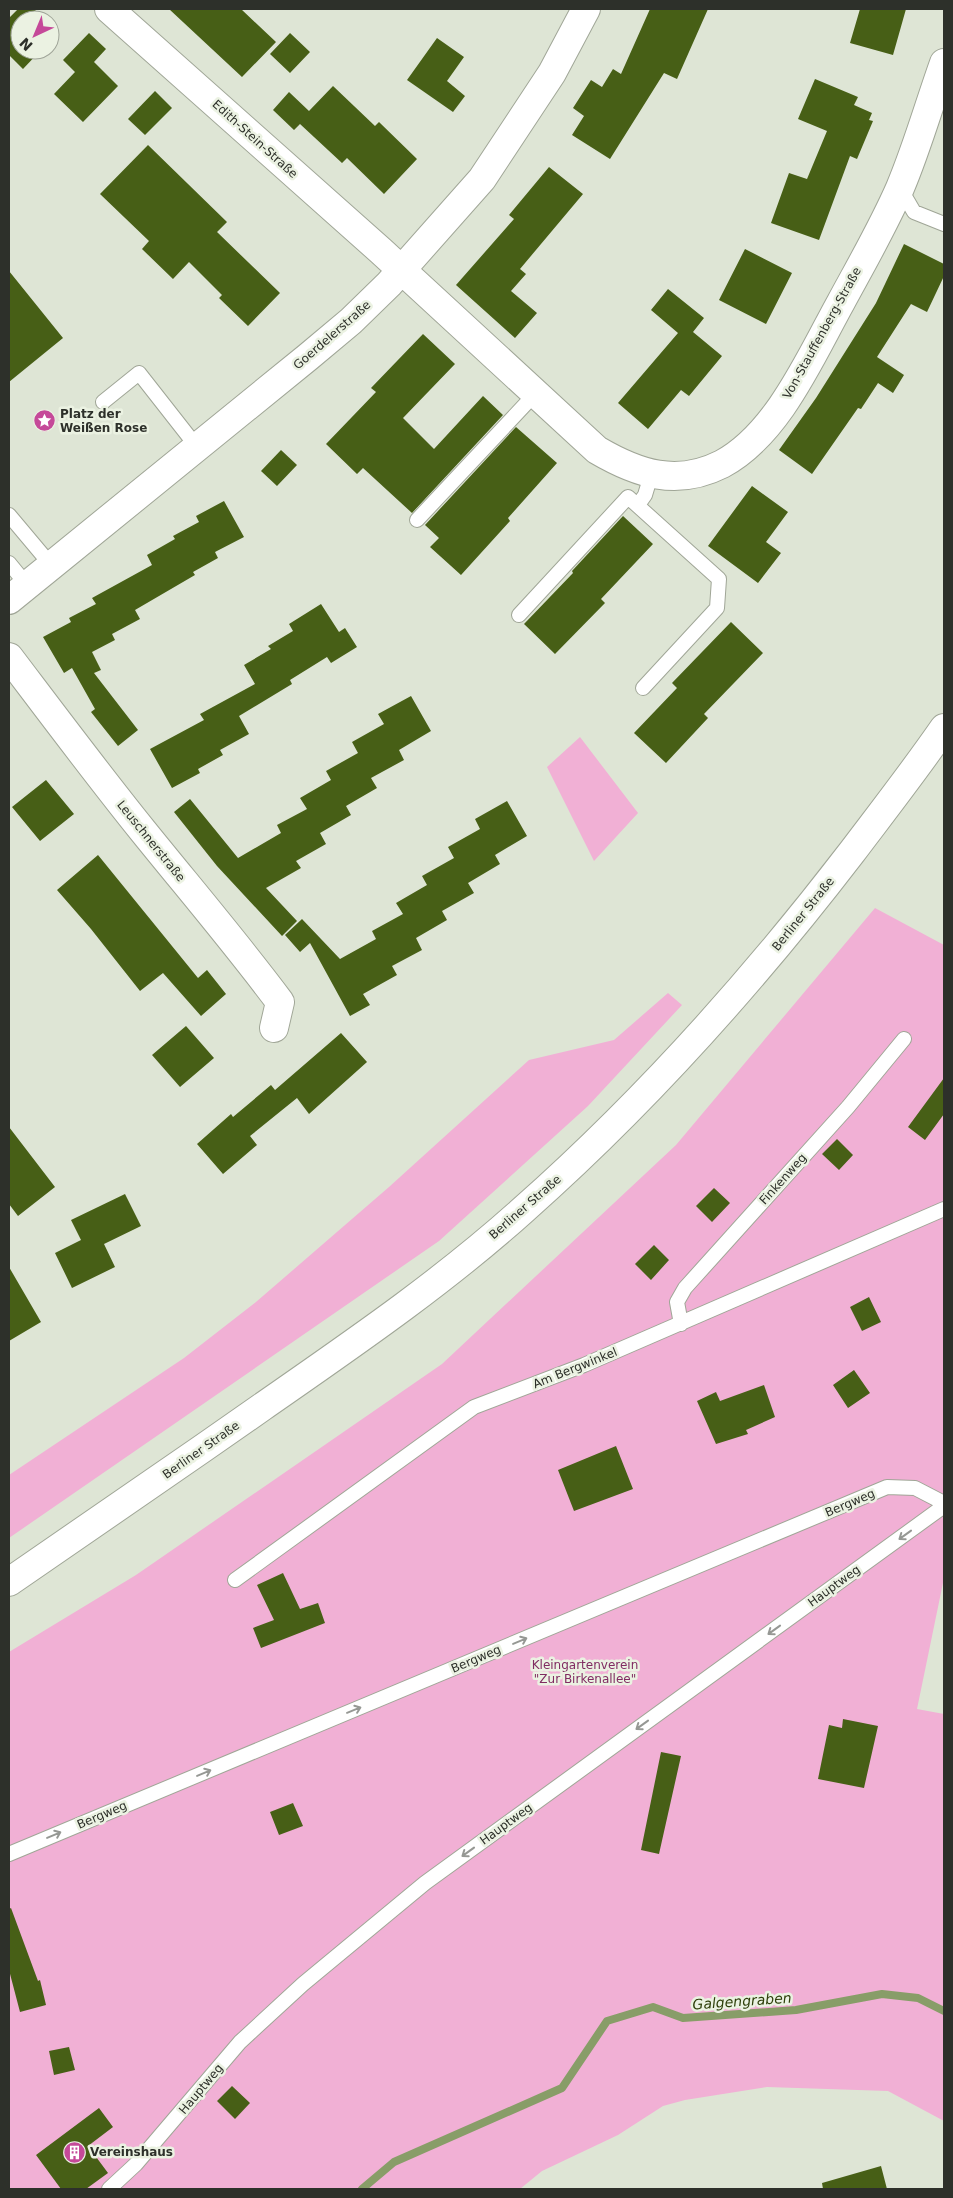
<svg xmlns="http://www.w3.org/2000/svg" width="953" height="2198" viewBox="0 0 953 2198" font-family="'DejaVu Sans',sans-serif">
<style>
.green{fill:#f1b0d5}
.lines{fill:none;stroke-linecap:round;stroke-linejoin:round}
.stream{stroke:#889d68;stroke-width:8}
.building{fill:#475f16}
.lane-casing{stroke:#a0a697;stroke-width:16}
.street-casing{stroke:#a0a697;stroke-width:30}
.highway-casing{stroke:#a0a697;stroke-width:30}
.lane{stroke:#fff;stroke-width:14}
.street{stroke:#fff;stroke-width:28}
.highway{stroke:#fff;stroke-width:28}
.oneway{stroke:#969894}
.labels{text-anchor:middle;stroke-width:5;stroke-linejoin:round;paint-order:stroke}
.street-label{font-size:12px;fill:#2d302a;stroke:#ebf2e2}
.poi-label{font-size:12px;font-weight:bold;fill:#2d302a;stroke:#ebf2e2;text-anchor:start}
.park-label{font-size:12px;fill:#802c62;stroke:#ebf2e2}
.water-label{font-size:14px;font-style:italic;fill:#2e3f0a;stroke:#ebf2e2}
</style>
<rect width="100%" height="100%" fill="#dee5d5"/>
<path class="green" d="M 580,737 L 638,813 L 594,861 L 547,767 Z
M 875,908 L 944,945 L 944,1578 L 917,1709 L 944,1714 L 944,2121 L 888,2091 L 767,2087 L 685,2100 L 663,2106 L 618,2135 L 542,2171 L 520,2189 L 9,2189 L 9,1652 L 136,1575 L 442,1364 L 676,1145 Z
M 668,993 L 682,1005 L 588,1106 L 439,1241 L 9,1538 L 9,1475 L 184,1358 L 256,1302 L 389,1187 L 529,1060 L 614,1040 Z"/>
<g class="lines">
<path class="stream" d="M 362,2189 L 394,2162 L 562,2088 L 607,2021 L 653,2007 L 683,2018 L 796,2010 L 882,1994 L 918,1998 L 944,2011"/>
</g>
<path class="building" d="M 18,9 L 34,9 L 45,20 L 20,20 L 20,50 L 41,50 L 23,69 L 9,55 L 9,18 Z
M 169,9 L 241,9 L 276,42 L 242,77 Z
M 650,9 L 708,9 L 677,79 L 664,73 L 610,159 L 572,135 L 584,116 L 573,108 L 591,80 L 602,87 L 613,69 L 621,74 Z
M 860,9 L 906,9 L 893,55 L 850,43 Z
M 89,33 L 106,49 L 94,62 L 118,86 L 83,122 L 54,94 L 75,72 L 63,60 Z
M 290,33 L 310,52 L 290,73 L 270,54 Z
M 437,38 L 464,57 L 447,81 L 465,96 L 453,112 L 407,80 Z
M 815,79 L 858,97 L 854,105 L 872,113 L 869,120 L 873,121 L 857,159 L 850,156 L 819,240 L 771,223 L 789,173 L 807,179 L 827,131 L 798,119 Z
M 333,86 L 375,126 L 379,122 L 417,159 L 384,194 L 347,158 L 342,163 L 300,124 L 294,130 L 273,110 L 289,92 L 309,111 Z
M 155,91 L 172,108 L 145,135 L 128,119 Z
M 148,145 L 227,222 L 217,232 L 280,293 L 248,326 L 219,298 L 222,295 L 189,262 L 173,279 L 142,249 L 149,241 L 100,194 Z
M 549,167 L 583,194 L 520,269 L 526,274 L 511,291 L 537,313 L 515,338 L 456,285 L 514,219 L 509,215 Z
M 904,244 L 944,264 L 944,276 L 927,312 L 911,304 L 877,357 L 904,375 L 893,393 L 878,383 L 861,409 L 858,408 L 812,474 L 779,450 L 816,398 L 876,303 Z
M 745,249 L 792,273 L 766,324 L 719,300 Z
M 9,271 L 63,338 L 9,382 Z
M 668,289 L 704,318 L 693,332 L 722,356 L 689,396 L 681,390 L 648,429 L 618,403 L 678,333 L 651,310 Z
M 423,334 L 455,364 L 403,418 L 434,449 L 483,396 L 503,415 L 412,513 L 363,468 L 357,474 L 326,444 L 376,392 L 371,388 Z
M 516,427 L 557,463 L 508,518 L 510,521 L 461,575 L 430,547 L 439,538 L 425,525 Z
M 281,450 L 297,465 L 277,486 L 261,471 Z
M 752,486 L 788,512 L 766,542 L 781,553 L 758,583 L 708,546 Z
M 224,501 L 244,537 L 215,552 L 218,558 L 193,572 L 195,575 L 135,610 L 140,619 L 112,634 L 115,640 L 92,652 L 101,670 L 94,673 L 138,730 L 118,746 L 91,712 L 95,709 L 72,668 L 64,673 L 43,637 L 71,622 L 69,618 L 96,604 L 92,598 L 152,565 L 147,555 L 175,539 L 173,536 L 199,522 L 196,516 Z
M 623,516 L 653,544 L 601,599 L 605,603 L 555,654 L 524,624 L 573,573 L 572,571 Z
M 321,604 L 339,632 L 345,628 L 357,647 L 331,663 L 327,657 L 290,680 L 292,684 L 239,716 L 249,734 L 220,750 L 223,755 L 198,769 L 200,773 L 172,788 L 150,749 L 204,720 L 200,714 L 255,684 L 244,665 L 271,649 L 268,646 L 293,631 L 289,624 Z
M 731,622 L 763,653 L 704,714 L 708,718 L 666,763 L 634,733 L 677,688 L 672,683 Z
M 411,696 L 431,731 L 399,750 L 404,760 L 371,778 L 377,788 L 346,806 L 351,815 L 320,833 L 326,844 L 296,861 L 301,868 L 266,888 L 297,921 L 282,936 L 217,866 L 174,812 L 190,799 L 238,858 L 281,833 L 277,825 L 307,809 L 300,798 L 331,780 L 326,771 L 358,753 L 352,742 L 384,724 L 378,714 Z
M 46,780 L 74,814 L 40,841 L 12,807 Z
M 507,801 L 527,836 L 495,855 L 500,864 L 468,883 L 474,893 L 442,911 L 447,920 L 416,938 L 422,950 L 392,966 L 397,975 L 363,994 L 370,1005 L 350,1016 L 310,943 L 300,952 L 285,935 L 302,919 L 340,959 L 376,939 L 372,931 L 403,914 L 396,903 L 427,885 L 422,876 L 454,858 L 448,847 L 480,829 L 475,819 Z
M 98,855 L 198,978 L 207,970 L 226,994 L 201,1016 L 163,973 L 140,991 L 91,929 L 57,890 Z
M 186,1026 L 214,1058 L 180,1087 L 152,1055 Z
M 341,1033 L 367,1062 L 309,1114 L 297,1098 L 250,1136 L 257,1145 L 223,1174 L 197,1144 L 231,1114 L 233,1117 L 271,1085 L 275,1090 Z
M 944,1078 L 944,1114 L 925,1140 L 908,1127 Z
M 9,1127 L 55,1187 L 18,1216 L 9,1204 Z
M 837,1139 L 853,1155 L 839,1170 L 822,1154 Z
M 714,1188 L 730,1203 L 712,1222 L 696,1206 Z
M 125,1194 L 141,1226 L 104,1244 L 115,1267 L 72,1288 L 55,1253 L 81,1240 L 71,1220 Z
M 654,1245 L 669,1260 L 651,1280 L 635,1264 Z
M 9,1267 L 41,1322 L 9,1341 Z
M 869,1297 L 881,1322 L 862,1331 L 850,1307 Z
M 854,1370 L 870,1393 L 848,1408 L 833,1385 Z
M 764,1385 L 775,1417 L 746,1430 L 748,1434 L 716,1444 L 697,1401 L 716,1392 L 720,1401 Z
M 616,1446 L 633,1489 L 574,1511 L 558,1470 Z
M 283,1573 L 300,1609 L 318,1603 L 325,1623 L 261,1648 L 253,1628 L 274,1620 L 257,1585 Z
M 843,1719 L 878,1726 L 864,1788 L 818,1779 L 829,1725 L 842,1728 Z
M 661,1752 L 681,1756 L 659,1854 L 641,1850 Z
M 293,1803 L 303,1826 L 279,1835 L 270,1812 Z
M 11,1908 L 38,1981 L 40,1980 L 46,2005 L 20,2012 L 9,1970 L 9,1909 Z
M 69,2047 L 75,2070 L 54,2075 L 49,2051 Z
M 232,2086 L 250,2103 L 235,2119 L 217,2101 Z
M 99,2108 L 113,2127 L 88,2146 L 108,2173 L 86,2189 L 61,2189 L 36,2155 Z
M 881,2166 L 887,2189 L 823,2189 L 822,2183 Z"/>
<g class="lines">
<defs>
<path id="lane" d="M 900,188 L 914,212 L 944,224
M 103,402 L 139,373 L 197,447
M 638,505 L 645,495 L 651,475
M 9,515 L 51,565
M 417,520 L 535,394
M 9,563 L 27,585
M 519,615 L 628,497 L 719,579 L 717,608 L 643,688
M 681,1324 L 677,1302 L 685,1288 L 848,1107 L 904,1039
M 235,1580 L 474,1407 L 584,1365 L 944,1209
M 9,1854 L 887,1487 L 915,1488 L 944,1503
M 109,2189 L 136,2164 L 240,2042 L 303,1984 L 425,1883 L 944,1506"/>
<path id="street" d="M 109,9 L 381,251 L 597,450 C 638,474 677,487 722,464 C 778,434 811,356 841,302 C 861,265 883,227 900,188 C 917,148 929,105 944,63
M 9,600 L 308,357 L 351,321 L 389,284 L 482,179 L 552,73 L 586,9
M 9,657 C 53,715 97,774 143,831 C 189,888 236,943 280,1002 L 274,1028"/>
<path id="highway" d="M 9,1582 C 93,1524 178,1466 262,1407 C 351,1345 442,1283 523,1210 C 645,1102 753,981 852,852 C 883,811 915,770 944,728"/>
</defs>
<use href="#lane" class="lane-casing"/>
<use href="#street" class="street-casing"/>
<use href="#highway" class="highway-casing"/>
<use href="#lane" class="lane"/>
<use href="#street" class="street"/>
<use href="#highway" class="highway"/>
</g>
<defs><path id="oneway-shaft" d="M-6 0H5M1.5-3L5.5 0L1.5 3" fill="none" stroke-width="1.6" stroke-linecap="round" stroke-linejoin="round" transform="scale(1.25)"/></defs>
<g class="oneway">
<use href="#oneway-shaft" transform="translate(905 1535) rotate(144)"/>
<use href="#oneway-shaft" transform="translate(774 1630) rotate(144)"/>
<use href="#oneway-shaft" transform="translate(520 1641) rotate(-23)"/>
<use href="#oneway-shaft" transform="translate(354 1710) rotate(-22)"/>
<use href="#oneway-shaft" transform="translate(642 1725) rotate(144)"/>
<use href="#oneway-shaft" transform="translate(204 1773) rotate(-23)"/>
<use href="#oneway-shaft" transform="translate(54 1835) rotate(-23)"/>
<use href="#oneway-shaft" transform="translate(468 1852) rotate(144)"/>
</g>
<defs>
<symbol id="sight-disc" viewBox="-11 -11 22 22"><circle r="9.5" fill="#c54999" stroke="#ebf2e2"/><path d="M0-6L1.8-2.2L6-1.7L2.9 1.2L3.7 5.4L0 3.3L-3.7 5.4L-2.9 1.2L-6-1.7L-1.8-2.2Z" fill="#fff"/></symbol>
<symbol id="building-disc" viewBox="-11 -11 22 22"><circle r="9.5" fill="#c54999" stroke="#ebf2e2"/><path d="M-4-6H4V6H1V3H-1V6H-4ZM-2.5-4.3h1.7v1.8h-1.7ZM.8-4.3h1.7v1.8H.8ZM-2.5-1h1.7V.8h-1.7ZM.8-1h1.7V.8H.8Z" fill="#fff"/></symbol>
</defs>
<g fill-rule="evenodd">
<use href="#sight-disc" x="32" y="408" width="25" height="25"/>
<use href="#building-disc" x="62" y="2140" width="25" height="25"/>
</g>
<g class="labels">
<g class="street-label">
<text transform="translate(255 139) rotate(42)" y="4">Edith-Stein-Straße</text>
<text transform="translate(822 333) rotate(-61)" y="4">Von-Stauffenberg-Straße</text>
<text transform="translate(332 335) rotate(-41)" y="4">Goerdelerstraße</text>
<text transform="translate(151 841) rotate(51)" y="4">Leuschnerstraße</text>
<text transform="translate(803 914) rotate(-51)" y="4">Berliner Straße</text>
<text transform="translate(783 1179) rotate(-48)" y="4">Finkenweg</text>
<text transform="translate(525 1207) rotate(-41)" y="4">Berliner Straße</text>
<text transform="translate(575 1368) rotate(-22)" y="4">Am Bergwinkel</text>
<text transform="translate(201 1450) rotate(-35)" y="4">Berliner Straße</text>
<text transform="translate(850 1503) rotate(-23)" y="4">Bergweg</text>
<text transform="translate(834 1586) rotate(-36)" y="4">Hauptweg</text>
<text transform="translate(476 1659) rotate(-23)" y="4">Bergweg</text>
<text transform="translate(102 1815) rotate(-23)" y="4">Bergweg</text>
<text transform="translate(506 1824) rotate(-36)" y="4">Hauptweg</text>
<text transform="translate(201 2089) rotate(-50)" y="4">Hauptweg</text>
</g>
<g class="poi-label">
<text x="60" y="418">Platz der<tspan x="60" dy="14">Weißen Rose</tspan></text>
<text x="90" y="2156">Vereinshaus</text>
</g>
<g class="park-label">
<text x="585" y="1669">Kleingartenverein<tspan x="585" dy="14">"Zur Birkenallee"</tspan></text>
</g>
<g class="water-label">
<text transform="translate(742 2001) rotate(-4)" y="5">Galgengraben</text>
</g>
</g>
<rect width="953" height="2198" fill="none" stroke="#2d302a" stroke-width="20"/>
<g transform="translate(35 35) rotate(224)"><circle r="24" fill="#ebf2e2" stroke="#9fa498"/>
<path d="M0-4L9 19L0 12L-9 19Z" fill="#c54999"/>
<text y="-8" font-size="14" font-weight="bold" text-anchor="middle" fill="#2d302a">N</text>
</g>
</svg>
